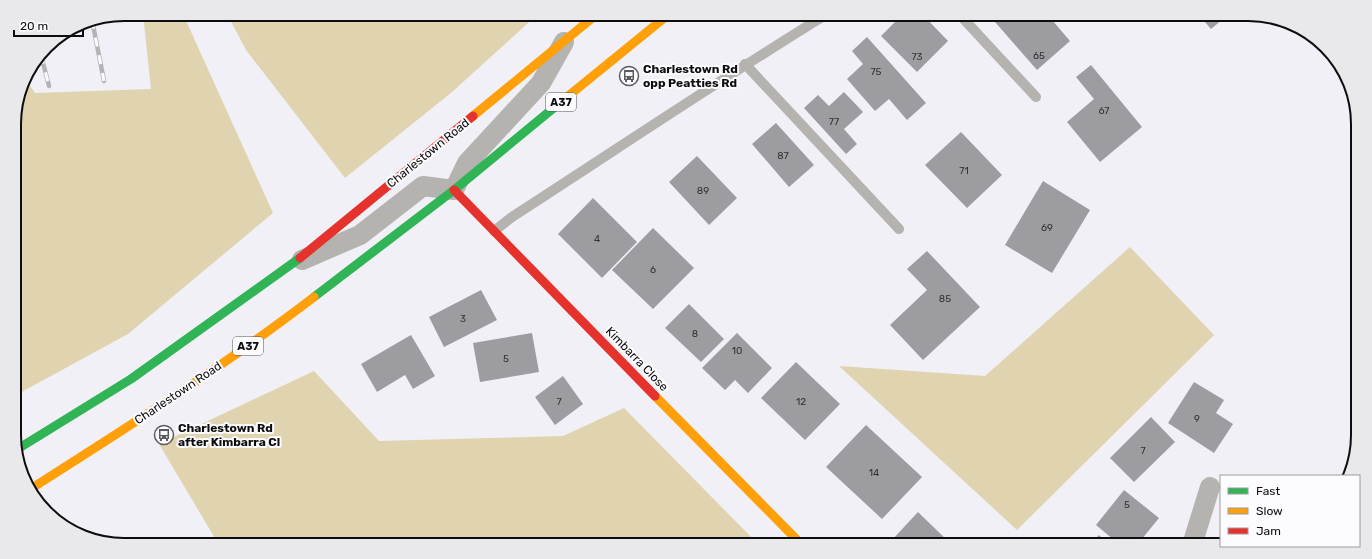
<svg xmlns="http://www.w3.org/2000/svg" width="1372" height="559" viewBox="0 0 1372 559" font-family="Rubik,sans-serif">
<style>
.green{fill:#e0d3af}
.building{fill:#9d9da1}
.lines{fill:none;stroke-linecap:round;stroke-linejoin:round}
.lane{stroke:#b4b3af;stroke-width:10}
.street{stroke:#b4b3af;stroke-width:20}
.fast{stroke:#30b455;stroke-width:9}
.slow{stroke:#ff9f0a;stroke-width:9}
.jam{stroke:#e5322d;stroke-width:9}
.rail-casing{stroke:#b5b4b5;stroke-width:4.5}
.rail{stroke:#fcfcfe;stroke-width:3;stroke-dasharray:9;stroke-linecap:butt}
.labels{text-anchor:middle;stroke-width:4;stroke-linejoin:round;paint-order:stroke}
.number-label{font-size:10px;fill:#313134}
.shield{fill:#fcfcfe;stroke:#555557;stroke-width:1}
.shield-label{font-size:11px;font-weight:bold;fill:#0d0d10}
.poi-label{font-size:12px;font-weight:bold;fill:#0d0d10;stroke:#fcfcfe;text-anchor:start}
.street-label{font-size:12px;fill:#0d0d10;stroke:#fcfcfe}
.rim{fill:none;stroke:#0d0d10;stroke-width:2}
</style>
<rect width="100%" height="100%" fill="#f0f0f6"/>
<path class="green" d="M 143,14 L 183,14 L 273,213 L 128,334 L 16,395 L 14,117 L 25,78 L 35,93 L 151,89 Z
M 227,14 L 538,14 L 452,92 L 345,178 L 246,50 Z
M 1130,247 L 1214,335 L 1017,530 L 839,366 L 985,376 Z
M 314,371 L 379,441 L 563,436 L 624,408 L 759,545 L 219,545 L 159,444 Z"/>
<path class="building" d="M 903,14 L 922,14 L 948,41 L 917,72 L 881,36 Z
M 988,14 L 1047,14 L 1070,41 L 1037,70 Z
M 1198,14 L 1229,14 L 1211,29 Z
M 867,37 L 926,103 L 907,120 L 889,99 L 875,111 L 847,79 L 863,64 L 852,51 Z
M 1091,65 L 1142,127 L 1100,162 L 1067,122 L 1094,99 L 1076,77 Z
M 844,92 L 863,112 L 844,129 L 857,144 L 846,154 L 804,108 L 818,95 L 829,106 Z
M 776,123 L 814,165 L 789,187 L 752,144 Z
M 961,132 L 1002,175 L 967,208 L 925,165 Z
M 697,156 L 737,198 L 709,225 L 669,182 Z
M 1043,181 L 1090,210 L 1052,273 L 1005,245 Z
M 593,198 L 637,242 L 602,278 L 558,234 Z
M 653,228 L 694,268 L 653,309 L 612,270 Z
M 927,251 L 980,307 L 923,360 L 890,325 L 927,290 L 907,269 Z
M 481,290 L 497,320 L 444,347 L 429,317 Z
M 689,304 L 724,339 L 701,362 L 665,328 Z
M 532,333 L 539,372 L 480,382 L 473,343 Z
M 737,333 L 772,368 L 748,393 L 735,380 L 725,390 L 702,368 Z
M 411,335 L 435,376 L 413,389 L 405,375 L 377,392 L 361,364 Z
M 796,362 L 840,404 L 805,440 L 761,398 Z
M 563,376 L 583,404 L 555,425 L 535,397 Z
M 1194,382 L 1224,400 L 1216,413 L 1233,424 L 1214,453 L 1168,423 Z
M 1151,417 L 1175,442 L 1134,482 L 1110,458 Z
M 866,425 L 922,477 L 882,519 L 826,467 Z
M 1124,490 L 1159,518 L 1137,545 L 1120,545 L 1096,525 Z
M 918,512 L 952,545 L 895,545 L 891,541 Z
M 1099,535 L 1109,545 L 1089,545 Z"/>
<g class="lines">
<path class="lane" d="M 959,14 L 1036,97
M 745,64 L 899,229
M 494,231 L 512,217 C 617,149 721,79 827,14"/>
<path class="street" d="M 302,260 L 360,235 L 423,186 L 454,190 L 467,163 L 541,83 L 564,42
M 1192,545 L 1210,487"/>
<path class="fast" d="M 314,297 L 454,190 L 556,106
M 16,450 L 131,379 L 300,258"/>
<path class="slow" d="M 556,106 L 669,14
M 473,116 L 597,14
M 655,396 L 802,545
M 32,488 C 128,427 224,366 314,297"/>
<path class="jam" d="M 454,190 L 655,396
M 300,258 L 473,116"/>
<defs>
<path id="rail" d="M 92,20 L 104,81
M 41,55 L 49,86"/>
</defs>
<use href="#rail" class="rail-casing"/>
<use href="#rail" class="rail"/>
</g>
<defs>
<symbol id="bus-ring" viewBox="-11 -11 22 22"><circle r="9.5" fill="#fcfcfe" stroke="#5c5c60" stroke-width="1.5"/><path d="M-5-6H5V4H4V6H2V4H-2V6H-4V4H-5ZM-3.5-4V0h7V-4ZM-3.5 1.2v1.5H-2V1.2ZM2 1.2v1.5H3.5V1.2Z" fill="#5c5c60"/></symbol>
</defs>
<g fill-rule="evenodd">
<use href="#bus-ring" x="618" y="65" width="22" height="22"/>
<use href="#bus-ring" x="153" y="424" width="22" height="22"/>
</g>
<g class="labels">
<g class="number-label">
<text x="1039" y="59">65</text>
<text x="917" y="60">73</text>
<text x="876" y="75">75</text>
<text x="1104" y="114">67</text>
<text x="834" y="125">77</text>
<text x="783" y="159">87</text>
<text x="964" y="174">71</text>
<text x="703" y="194">89</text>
<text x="1047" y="231">69</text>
<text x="597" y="242">4</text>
<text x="653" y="273">6</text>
<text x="945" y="302">85</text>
<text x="463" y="322">3</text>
<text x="695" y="337">8</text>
<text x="737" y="354">10</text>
<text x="506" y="362">5</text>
<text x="559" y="405">7</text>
<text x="801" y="405">12</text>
<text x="1197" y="422">9</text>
<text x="1143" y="454">7</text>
<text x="874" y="476">14</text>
<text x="1127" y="508">5</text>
</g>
<g class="shield">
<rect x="546" y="93" width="30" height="18" rx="3"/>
<rect x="233" y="337" width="30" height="18" rx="3"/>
</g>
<g class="shield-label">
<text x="561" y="106">A37</text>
<text x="248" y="350">A37</text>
</g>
<g class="poi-label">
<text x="643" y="73">Charlestown Rd<tspan x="643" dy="14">opp Peatties Rd</tspan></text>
<text x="178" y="432">Charlestown Rd<tspan x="178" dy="14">after Kimbarra Cl</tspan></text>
</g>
<g class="street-label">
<text transform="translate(428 153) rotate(-39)" y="4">Charlestown Road</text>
<text transform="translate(637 359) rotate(46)" y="4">Kimbarra Close</text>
<text transform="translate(178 393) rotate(-34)" y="4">Charlestown Road</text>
</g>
</g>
<path d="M0 0H1372V559H0ZM124 21H1248A103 103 0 0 1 1351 124V435A103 103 0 0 1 1248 538H124A103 103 0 0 1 21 435V124A103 103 0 0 1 124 21Z" fill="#e9e9eb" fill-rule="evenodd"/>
<path class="rim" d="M124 21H1248A103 103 0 0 1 1351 124V435A103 103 0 0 1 1248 538H124A103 103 0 0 1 21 435V124A103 103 0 0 1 124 21Z"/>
<rect x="1220" y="475" width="140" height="72" fill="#fcfcfe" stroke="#9c9c9f"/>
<rect x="1228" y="488" width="20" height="6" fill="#30b455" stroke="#9c9c9f"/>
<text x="1256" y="495" font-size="12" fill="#0d0d10">Fast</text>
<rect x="1228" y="508" width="20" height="6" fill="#ff9f0a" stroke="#9c9c9f"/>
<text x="1256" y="515" font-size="12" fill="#0d0d10">Slow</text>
<rect x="1228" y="528" width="20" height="6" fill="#e5322d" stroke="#9c9c9f"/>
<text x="1256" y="535" font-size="12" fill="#0d0d10">Jam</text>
<path d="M14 30v6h69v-6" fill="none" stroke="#0d0d10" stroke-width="2"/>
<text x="20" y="30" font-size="12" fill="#0d0d10" stroke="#fcfcfe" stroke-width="3" paint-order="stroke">20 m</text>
</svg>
